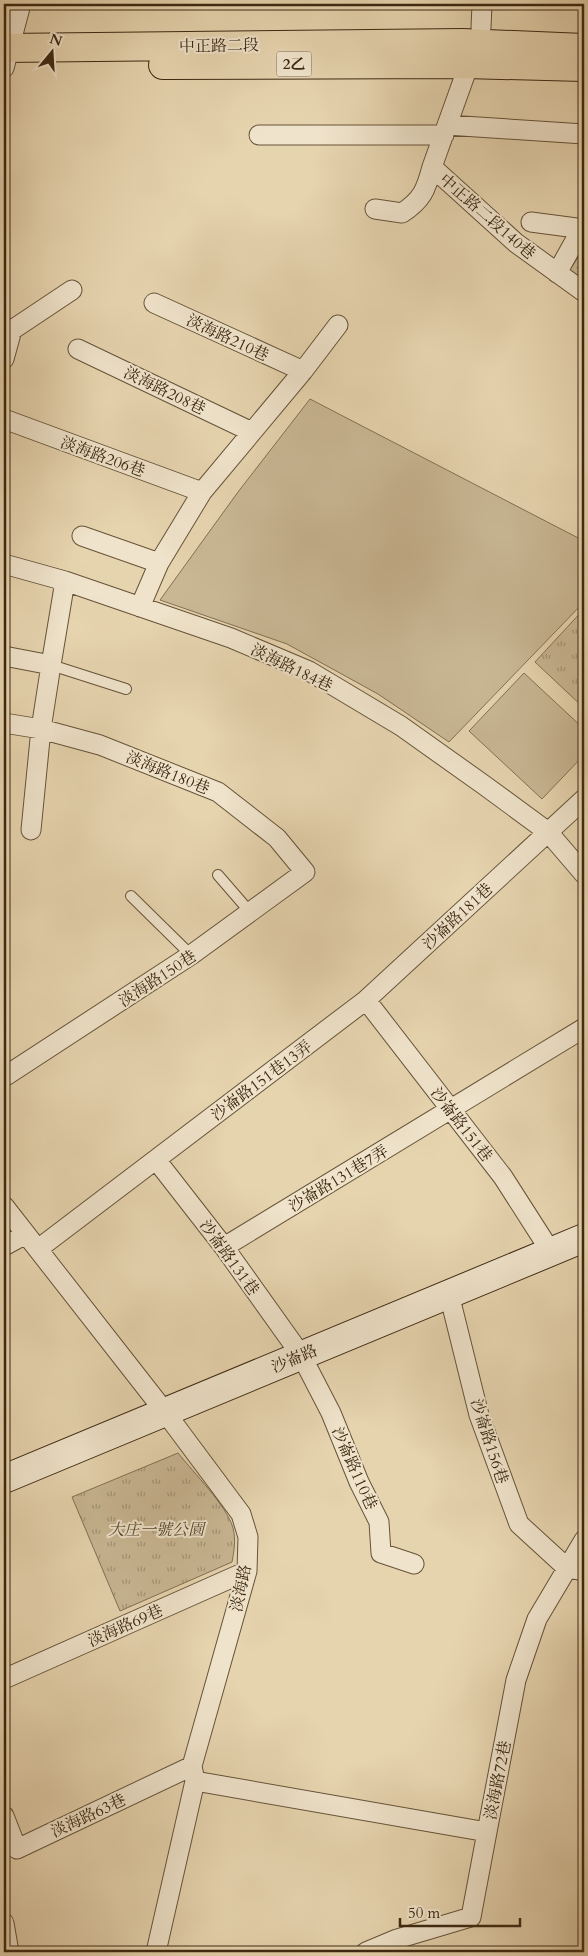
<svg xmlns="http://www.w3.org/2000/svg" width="588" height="1956" viewBox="0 0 588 1956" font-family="Cardo,'Noto Serif TC',serif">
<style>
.grass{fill:url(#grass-dots);stroke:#827052}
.park{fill:url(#park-tufts);stroke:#827052}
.garden{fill:#c9b794;stroke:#827052}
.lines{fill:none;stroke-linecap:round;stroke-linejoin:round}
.lane-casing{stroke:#665338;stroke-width:12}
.street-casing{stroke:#665338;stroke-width:21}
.secondary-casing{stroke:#3c2811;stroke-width:30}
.primary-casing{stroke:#3c2811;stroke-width:30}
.lane{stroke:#efe3cb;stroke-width:10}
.street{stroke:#efe3cb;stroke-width:19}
.secondary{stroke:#efe3cb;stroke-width:28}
.primary{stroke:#e6d4af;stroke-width:28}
.labels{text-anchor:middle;stroke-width:4;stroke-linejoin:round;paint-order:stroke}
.shield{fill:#efe3cb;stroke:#726049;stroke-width:1}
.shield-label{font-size:15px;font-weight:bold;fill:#3c2811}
.street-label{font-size:16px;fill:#3c2811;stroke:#efe3cb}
.park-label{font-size:16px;font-style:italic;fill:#58452b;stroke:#efe3cb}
</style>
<defs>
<pattern id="grass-dots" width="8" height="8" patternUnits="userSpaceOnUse" patternTransform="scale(1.25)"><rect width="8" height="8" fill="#c9b794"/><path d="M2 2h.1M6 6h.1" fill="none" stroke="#a49577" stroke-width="1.8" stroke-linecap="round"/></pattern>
<pattern id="park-tufts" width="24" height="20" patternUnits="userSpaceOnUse" patternTransform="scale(1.25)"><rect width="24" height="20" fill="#c9b794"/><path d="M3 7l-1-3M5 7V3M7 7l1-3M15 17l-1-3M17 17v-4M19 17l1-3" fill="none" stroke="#a49577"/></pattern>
</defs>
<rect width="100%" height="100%" fill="#e6d4af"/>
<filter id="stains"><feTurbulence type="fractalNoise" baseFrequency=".004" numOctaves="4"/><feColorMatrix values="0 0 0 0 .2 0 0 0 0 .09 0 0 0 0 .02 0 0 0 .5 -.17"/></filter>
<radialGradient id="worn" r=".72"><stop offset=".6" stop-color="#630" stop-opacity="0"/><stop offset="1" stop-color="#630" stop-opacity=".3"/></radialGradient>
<path class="grass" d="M 584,249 L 584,284 L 568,272 Z"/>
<path class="park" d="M 584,609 L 584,708 L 535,662 Z
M 178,1453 C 193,1472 227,1506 233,1528 C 236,1540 234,1551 232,1562 L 120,1611 L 72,1497 Z"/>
<path class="garden" d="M 310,399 L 584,541 L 584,602 L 449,742 L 378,694 L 287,644 L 160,600 L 238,492 Z
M 524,673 L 584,729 L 584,755 L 542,799 L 469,731 Z"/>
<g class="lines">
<defs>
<path id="lane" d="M 51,665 L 126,689
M 218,875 L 250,912
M 131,896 L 191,955"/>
<path id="street" d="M 481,28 L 482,4
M 465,64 L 465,75 L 432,167 L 516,243 L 584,292
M 4,68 L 21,4
M 447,125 L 584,134
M 259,135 L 444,135
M 375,209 L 402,213 C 422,200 426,190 432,167
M 531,222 L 584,229
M 557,273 L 582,228
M 154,303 L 303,371
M 78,349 L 252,432
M 4,359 L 12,330 L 72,290
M 4,419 L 202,492
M 82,536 L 159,563
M 4,564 L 65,581 L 231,638 L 309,671 L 401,726 L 484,785 L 548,832 L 584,874
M 140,607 L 159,563 L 202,492 L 303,371 L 338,325
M 4,656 L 51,665 L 65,581
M 4,723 L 41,729 L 100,745 L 218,792 L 277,838 L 305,872 L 191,955 L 4,1077
M 31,830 L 41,729 L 51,665
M 366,1000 L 503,1177 L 551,1252
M 157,1161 L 224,1247 L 301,1355 L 331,1413 L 359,1482 L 379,1522 L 381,1553 L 414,1564
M 4,1206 L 165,1412 L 241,1514 L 248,1537 L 247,1571 L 192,1766 L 195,1781 L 156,1952
M 4,1246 L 26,1234
M 224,1247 L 584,1028
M 38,1249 L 366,1000 L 584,799
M 449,1294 L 479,1415 L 519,1524 L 567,1568 L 584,1571
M 4,1679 L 247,1571
M 195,1781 L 487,1832 L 516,1680 L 537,1619 L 584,1540
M 4,1816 L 17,1849 L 192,1766
M 4,1923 L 9,1952
M 366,1952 L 397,1939 L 471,1917 L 487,1832"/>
<path id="secondary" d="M 4,1479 L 584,1238"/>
<path id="primary" d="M 4,48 L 463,43 L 584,48
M 163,65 L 465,64 L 584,67"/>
</defs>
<use href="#lane" class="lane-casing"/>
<use href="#street" class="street-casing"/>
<use href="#secondary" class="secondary-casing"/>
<use href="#primary" class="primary-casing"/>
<use href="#lane" class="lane"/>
<use href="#street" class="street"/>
<use href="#secondary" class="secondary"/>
<use href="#primary" class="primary"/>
</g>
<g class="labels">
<rect class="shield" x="276.5" y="51.5" width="35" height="25" rx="4"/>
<g class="shield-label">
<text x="294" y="69">2乙</text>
</g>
<g class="street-label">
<text transform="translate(219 45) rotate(-1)" y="6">中正路二段</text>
<text transform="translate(488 216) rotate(41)" y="6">中正路二段140巷</text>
<text transform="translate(228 337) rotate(25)" y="6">淡海路210巷</text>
<text transform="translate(165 390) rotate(26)" y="6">淡海路208巷</text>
<text transform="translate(103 456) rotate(20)" y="6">淡海路206巷</text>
<text transform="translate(292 667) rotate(26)" y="6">淡海路184巷</text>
<text transform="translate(168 772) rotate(22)" y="6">淡海路180巷</text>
<text transform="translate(457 916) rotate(-43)" y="6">沙崙路181巷</text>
<text transform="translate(157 978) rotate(-33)" y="6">淡海路150巷</text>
<text transform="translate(261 1080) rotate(-37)" y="6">沙崙路151巷13弄</text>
<text transform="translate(462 1124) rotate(52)" y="6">沙崙路151巷</text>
<text transform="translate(338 1178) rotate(-31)" y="6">沙崙路131巷7弄</text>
<text transform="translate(230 1257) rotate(54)" y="6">沙崙路131巷</text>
<text transform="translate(294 1358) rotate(-23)" y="6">沙崙路</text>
<text transform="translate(490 1441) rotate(72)" y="6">沙崙路156巷</text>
<text transform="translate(355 1468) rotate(66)" y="6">沙崙路110巷</text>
<text transform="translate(240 1588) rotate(-78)" y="6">淡海路</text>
<text transform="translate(125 1625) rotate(-24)" y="6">淡海路69巷</text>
<text transform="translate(497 1780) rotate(-79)" y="6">淡海路72巷</text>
<text transform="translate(88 1815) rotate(-25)" y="6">淡海路63巷</text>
</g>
<g class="park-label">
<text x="156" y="1535">大庄一號公園</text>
</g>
</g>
<rect width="588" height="1956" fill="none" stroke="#e6d4af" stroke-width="20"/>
<rect x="5" y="5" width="578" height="1946" fill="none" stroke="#3c2811" stroke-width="2.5"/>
<rect x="10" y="10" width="568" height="1936" fill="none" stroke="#3c2811"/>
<g transform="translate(52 52) rotate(18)" stroke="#efe3cb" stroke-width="4" paint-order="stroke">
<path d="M0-4L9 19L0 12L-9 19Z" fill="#3c2811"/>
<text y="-8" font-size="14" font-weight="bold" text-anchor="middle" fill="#3c2811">N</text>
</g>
<path d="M400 1918v8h120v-8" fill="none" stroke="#3c2811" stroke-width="2.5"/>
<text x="408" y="1918" font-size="15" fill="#3c2811" stroke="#efe3cb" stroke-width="4" paint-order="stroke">50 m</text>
<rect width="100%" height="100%" filter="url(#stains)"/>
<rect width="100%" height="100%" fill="url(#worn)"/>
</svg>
